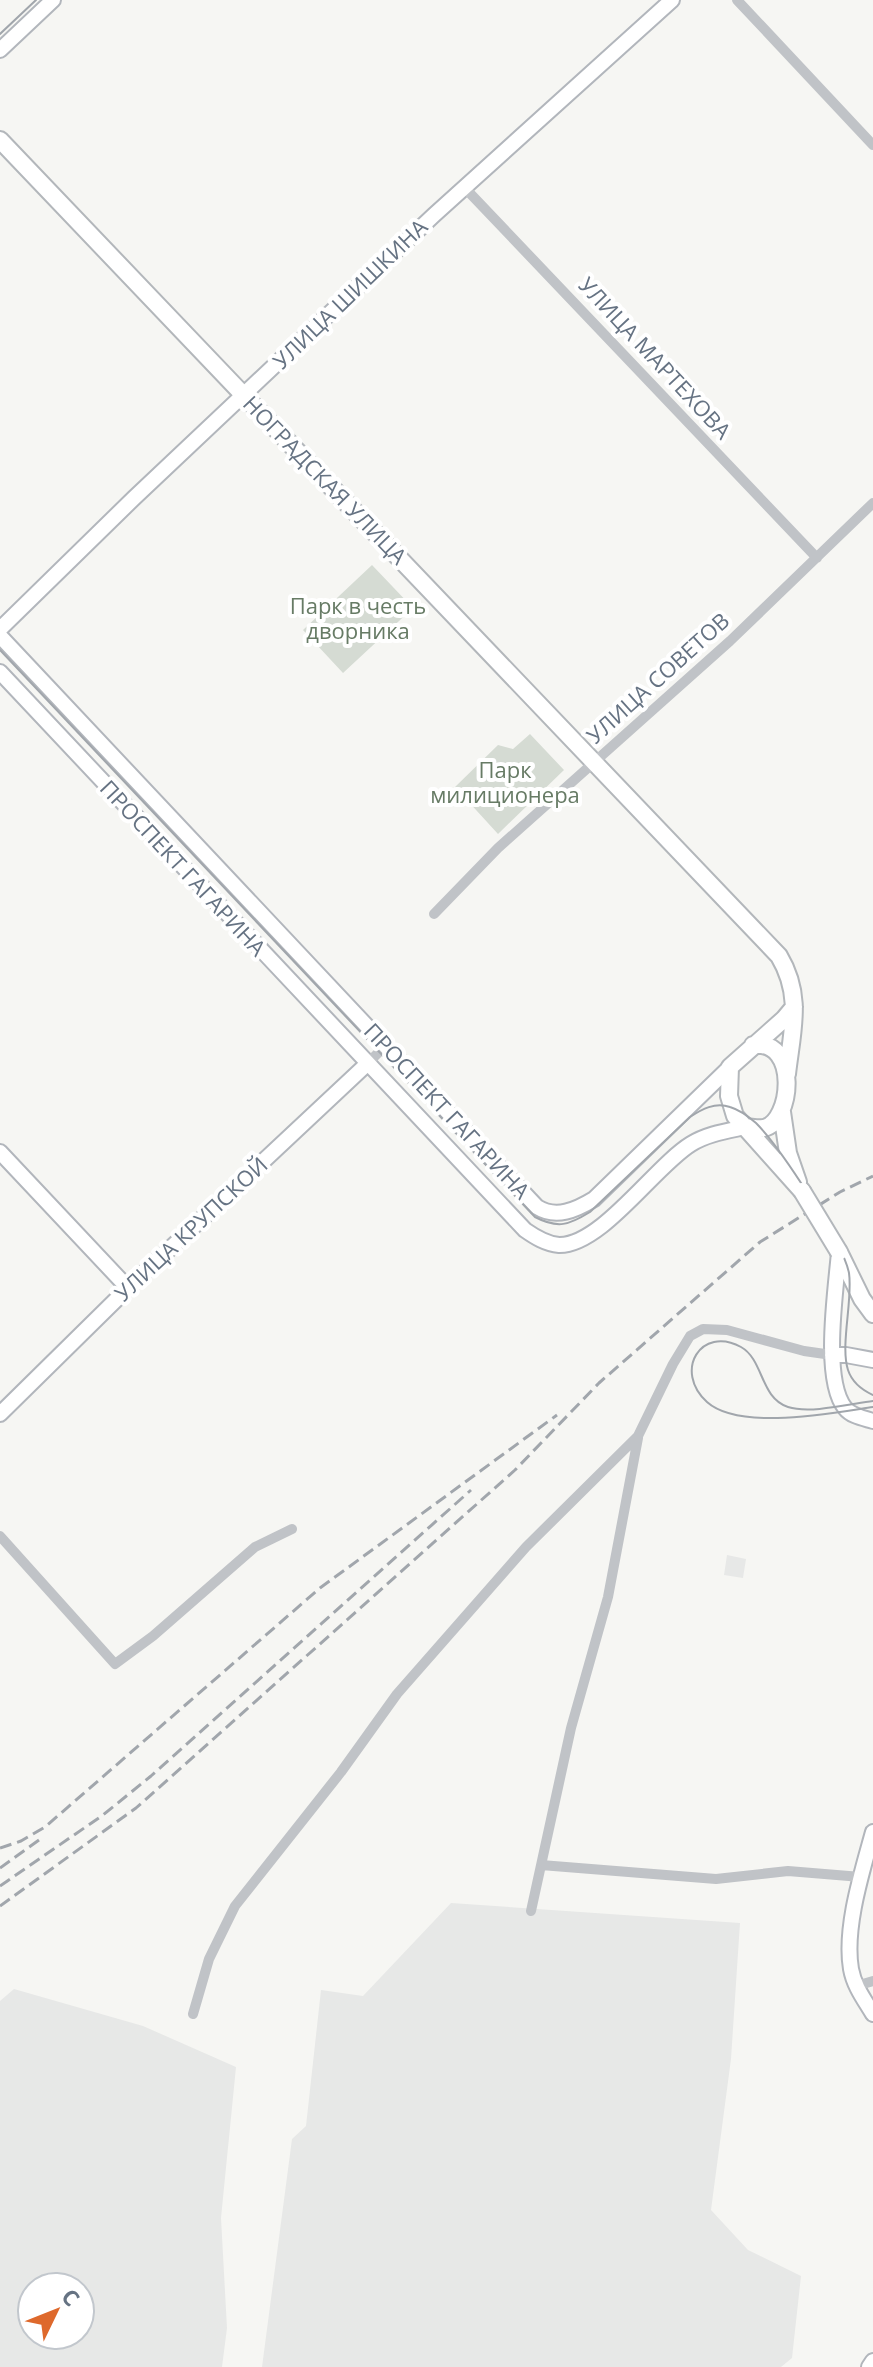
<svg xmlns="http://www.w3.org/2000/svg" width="873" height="2367" viewBox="0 0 873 2367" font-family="'Open Sans',sans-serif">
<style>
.built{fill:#e7e8e7;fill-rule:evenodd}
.green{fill:#d5dbd3}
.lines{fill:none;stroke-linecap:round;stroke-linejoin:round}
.secondary-casing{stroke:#b2b6bc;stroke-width:18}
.primary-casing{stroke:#b3b7bb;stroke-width:20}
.minor{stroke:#c0c3c7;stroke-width:10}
.secondary{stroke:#fff;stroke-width:14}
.primary{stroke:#fff;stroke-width:16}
.tram{stroke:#a1a6ac;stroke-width:2}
.rail{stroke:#a1a6ac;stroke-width:3;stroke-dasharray:12 6;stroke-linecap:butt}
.primary-bridge-casing{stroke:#b3b7bb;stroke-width:20;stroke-linecap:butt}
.primary-bridge{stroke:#fff;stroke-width:16}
.labels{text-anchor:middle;stroke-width:8;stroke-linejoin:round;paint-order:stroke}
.street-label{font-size:22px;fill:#667383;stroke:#fff}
.park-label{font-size:22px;fill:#677b65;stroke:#fff}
</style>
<rect width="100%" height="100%" fill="#f6f6f3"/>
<path class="built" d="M 727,1555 L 746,1559 L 743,1578 L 724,1575 Z
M 451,1903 L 740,1923 L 731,2059 L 711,2210 L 748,2250 L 801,2276 L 792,2358 L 781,2367 L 262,2367 L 292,2139 L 306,2126 L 321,1990 L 363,1996 Z
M 14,1989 L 143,2026 L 236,2067 L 221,2218 L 227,2328 L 222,2367 L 0,2367 L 0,2001 ZM 32,2287 L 80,2287 L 80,2335 L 32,2335 Z"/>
<path class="green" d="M 372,565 L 413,608 L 343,673 L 303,630 Z
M 530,734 L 564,770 L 498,834 L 455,787 L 498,745 L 513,749 Z"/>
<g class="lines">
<defs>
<path id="secondary" d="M 0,50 L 53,0
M 0,629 L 134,498 L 434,215 L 672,0
M 0,636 L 537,1207 C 556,1219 576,1210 594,1199 L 730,1067
M 0,672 L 525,1230 C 535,1237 546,1244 559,1245 C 601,1246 655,1166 691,1144 C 707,1134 727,1131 745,1127
M 0,1152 L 128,1288
M 839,1252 C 836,1289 822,1379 845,1408 C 851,1416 863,1418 873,1421
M 832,1355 L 846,1355 L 873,1360
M 0,1414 L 128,1288 L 367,1064
M 873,1832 C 862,1872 844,1928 851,1969 C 854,1986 864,1999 873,2014
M 869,2367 L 873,2361"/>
<path id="primary" d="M 0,140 L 779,956 C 803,996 792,1030 787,1074
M 794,1007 L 784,1019 L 730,1067 L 729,1096 L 735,1116 L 802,1191
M 782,1112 L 788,1153 L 798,1182
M 745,1127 C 750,1127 758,1129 764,1128 C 792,1122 800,1039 753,1045
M 839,1252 L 862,1299 L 873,1314"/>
</defs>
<use href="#secondary" class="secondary-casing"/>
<use href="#primary" class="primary-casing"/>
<path class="minor" d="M 737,0 L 873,145
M 464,187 L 817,558
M 434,914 L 498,848 L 730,641 L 873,503
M 367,1064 L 385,1046
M 0,1536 L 115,1664 L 153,1636 L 255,1547 L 292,1529
M 541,1865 L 716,1879 L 788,1871 L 861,1877
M 531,1911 L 571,1728 L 608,1597 L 638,1438
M 856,1986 L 873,1981
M 193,2014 L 209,1959 L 235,1906 L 341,1772 L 397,1694 L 526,1547 L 638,1436 L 673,1364 L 690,1336 L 703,1329 L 727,1330 L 804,1351 L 832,1355"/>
<use href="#secondary" class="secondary"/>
<use href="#primary" class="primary"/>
<path class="tram" d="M 0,34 L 36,0
M 0,650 L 535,1217 C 558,1229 569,1225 590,1212 L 690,1117 C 702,1109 715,1102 730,1107 C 740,1110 748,1116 756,1123 C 779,1146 843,1242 849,1273 C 853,1300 840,1345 848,1370 C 852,1382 862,1390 873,1395
M 873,1401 C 850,1404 810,1414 788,1407 C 760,1398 764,1360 741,1347 C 701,1325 673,1371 707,1402 C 739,1431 832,1413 873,1407"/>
<path class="rail" d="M 0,1848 L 21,1841 L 45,1827 L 320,1588 L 557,1415
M 0,1868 L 39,1840
M 0,1886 L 103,1815 L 151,1776 L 471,1490
M 0,1906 L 136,1808 L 515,1470 L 599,1383 L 760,1242 L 840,1192 L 873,1176"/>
<defs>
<path id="primary-bridge" d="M 802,1191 L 839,1252"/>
</defs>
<use href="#primary-bridge" class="primary-bridge-casing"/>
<use href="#primary-bridge" class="primary-bridge"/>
</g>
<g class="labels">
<g class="street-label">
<text transform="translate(350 294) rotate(-44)" y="8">УЛИЦА ШИШКИНА</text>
<text transform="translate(655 358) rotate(47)" y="8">УЛИЦА МАРТЕХОВА</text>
<text transform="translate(325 480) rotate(46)" y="8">НОГРАДСКАЯ УЛИЦА</text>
<text transform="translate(658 678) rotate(-42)" y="8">УЛИЦА СОВЕТОВ</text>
<text transform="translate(183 868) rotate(47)" y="8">ПРОСПЕКТ ГАГАРИНА</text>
<text transform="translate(447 1111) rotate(47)" y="8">ПРОСПЕКТ ГАГАРИНА</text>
<text transform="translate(191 1229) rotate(-43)" y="8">УЛИЦА КРУПСКОЙ</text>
</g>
<g class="park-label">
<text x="358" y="614">Парк в честь<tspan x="358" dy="25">дворника</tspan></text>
<text x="505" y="778">Парк<tspan x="505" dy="25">милиционера</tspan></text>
</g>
</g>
<g transform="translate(56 2311) rotate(47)"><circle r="38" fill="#ffffff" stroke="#c2c7cd" stroke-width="2"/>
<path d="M0-6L14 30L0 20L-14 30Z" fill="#de692c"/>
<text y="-12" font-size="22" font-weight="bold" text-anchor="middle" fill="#667383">С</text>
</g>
</svg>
